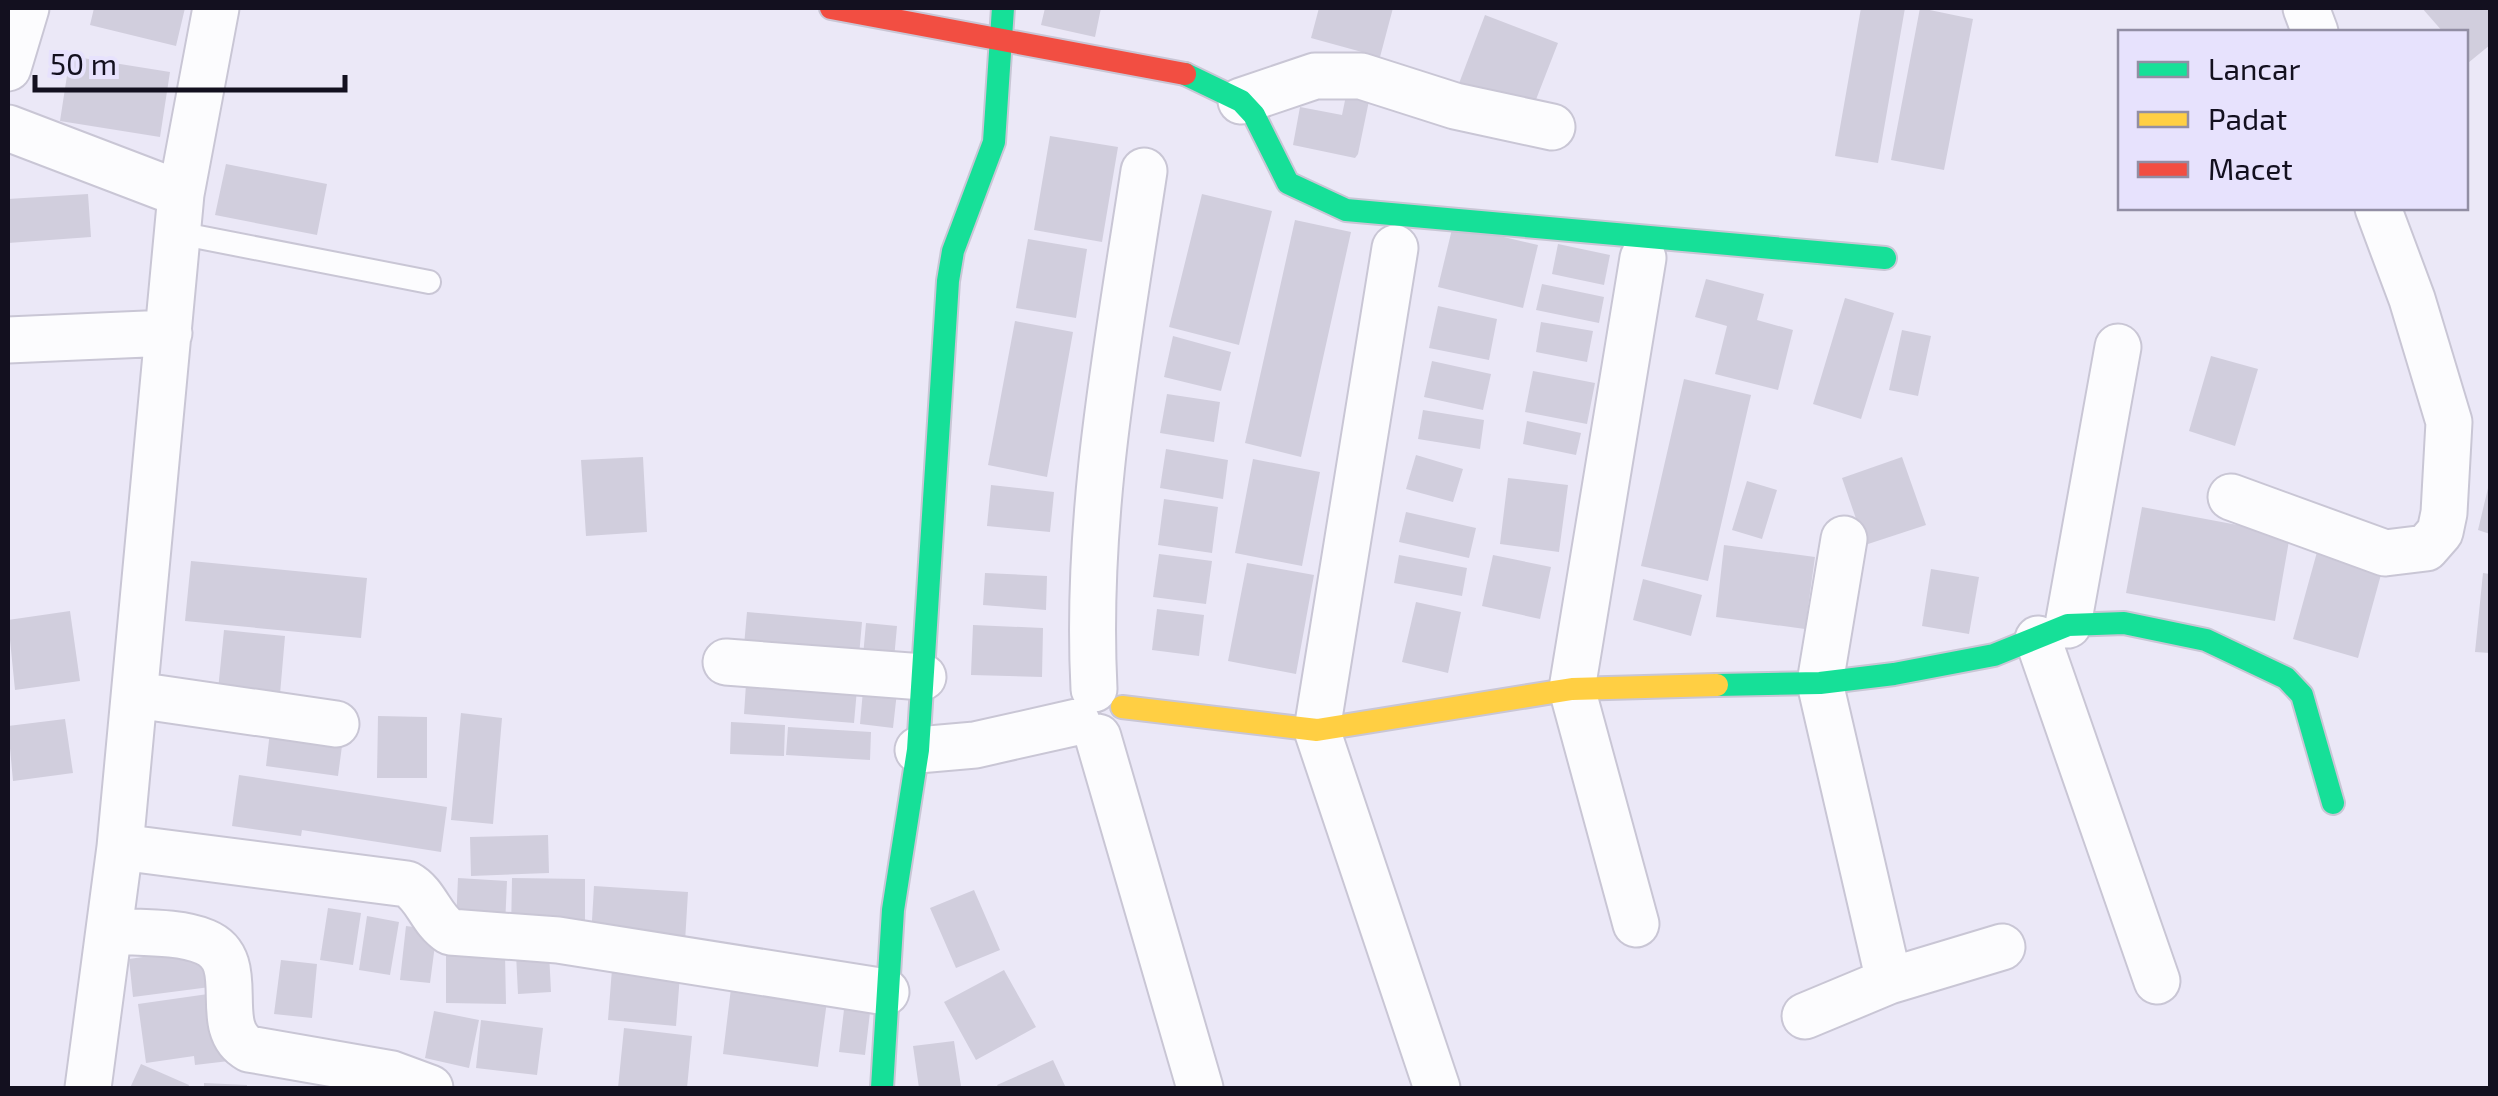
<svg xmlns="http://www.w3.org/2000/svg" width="2498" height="1096" viewBox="0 0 2498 1096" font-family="'Exo 2',sans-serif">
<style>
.building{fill:#d1cedd}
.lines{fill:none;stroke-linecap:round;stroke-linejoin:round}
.lane-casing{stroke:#c9c6d5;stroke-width:26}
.street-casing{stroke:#c9c6d5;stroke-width:49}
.fast-casing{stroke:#c9c6d5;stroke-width:26}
.slow-casing{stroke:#c9c6d5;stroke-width:26}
.jam-casing{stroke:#c9c6d5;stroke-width:26}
.lane{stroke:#fcfcfe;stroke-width:22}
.street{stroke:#fcfcfe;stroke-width:45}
.fast{stroke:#16e098;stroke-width:22}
.slow{stroke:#ffcf43;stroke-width:22}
.jam{stroke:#f24e42;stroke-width:22}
</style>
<rect width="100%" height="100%" fill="#ebe8f7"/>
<path class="building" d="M 94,8 L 185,8 L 176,46 L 90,25 Z
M 1045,8 L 1101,8 L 1095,37 L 1041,25 Z
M 1319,8 L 1393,8 L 1380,57 L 1311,38 Z
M 1861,8 L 1905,8 L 1878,163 L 1835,156 Z
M 1920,8 L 1973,19 L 1944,170 L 1891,160 Z
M 2422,8 L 2490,8 L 2490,45 L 2468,63 L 2466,32 L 2443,32 Z
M 1485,15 L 1558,43 L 1530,115 L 1458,86 Z
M 70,56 L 170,72 L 160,137 L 60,121 Z
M 1348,86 L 1371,91 L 1358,154 L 1355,158 L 1293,145 L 1300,107 L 1342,115 Z
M 1050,136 L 1118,147 L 1102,242 L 1034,230 Z
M 226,164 L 327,184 L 317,235 L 215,215 Z
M 88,194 L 91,237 L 8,243 L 8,199 Z
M 1202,194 L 1272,211 L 1239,345 L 1169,327 Z
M 1295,220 L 1351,232 L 1301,457 L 1245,443 Z
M 1453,225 L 1538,245 L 1523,308 L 1438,287 Z
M 1028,239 L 1087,249 L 1076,318 L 1016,308 Z
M 1558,244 L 1610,255 L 1604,285 L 1552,274 Z
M 1706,279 L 1764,294 L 1757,320 L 1793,330 L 1778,390 L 1715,374 L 1727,326 L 1695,317 Z
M 1542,284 L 1604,297 L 1599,323 L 1536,310 Z
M 1845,298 L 1894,313 L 1861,419 L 1813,404 Z
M 1438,306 L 1497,319 L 1489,360 L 1429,348 Z
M 1015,321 L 1073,332 L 1047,477 L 988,465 Z
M 1541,322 L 1593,331 L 1587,362 L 1536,352 Z
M 1902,330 L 1931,336 L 1918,396 L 1889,390 Z
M 1173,336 L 1231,352 L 1221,391 L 1164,377 Z
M 2211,356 L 2258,369 L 2235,446 L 2189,431 Z
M 1432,361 L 1491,374 L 1483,410 L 1424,397 Z
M 1533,371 L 1595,383 L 1587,424 L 1525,412 Z
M 1684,379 L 1751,395 L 1708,581 L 1641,566 Z
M 1167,394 L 1220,402 L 1214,442 L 1160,433 Z
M 1423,410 L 1484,420 L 1480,449 L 1418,439 Z
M 1527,421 L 1581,433 L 1576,455 L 1523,444 Z
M 1166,449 L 1228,460 L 1223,499 L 1160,488 Z
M 1416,455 L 1463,469 L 1453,502 L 1406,489 Z
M 643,457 L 647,532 L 586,536 L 581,460 Z
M 1902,457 L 1926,525 L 1865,545 L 1842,478 Z
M 1253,459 L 1320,472 L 1302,566 L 1235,553 Z
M 1508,478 L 1568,485 L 1559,552 L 1500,544 Z
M 1747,481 L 1777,490 L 1762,539 L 1732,530 Z
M 2489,484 L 2490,484 L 2490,534 L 2478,530 Z
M 991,485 L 1054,492 L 1050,532 L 987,526 Z
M 1164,499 L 1218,507 L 1212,553 L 1158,545 Z
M 2142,507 L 2290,535 L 2275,621 L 2126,593 Z
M 1406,512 L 1476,528 L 1469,558 L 1399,542 Z
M 1724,545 L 1815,557 L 1805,629 L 1716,617 Z
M 2317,552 L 2382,571 L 2358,658 L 2293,639 Z
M 1159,554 L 1212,561 L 1206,604 L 1153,597 Z
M 1399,555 L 1467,568 L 1462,596 L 1394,583 Z
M 1493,555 L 1551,567 L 1540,619 L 1482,606 Z
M 191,561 L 367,578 L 361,638 L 185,621 Z
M 1247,563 L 1314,575 L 1296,674 L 1228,661 Z
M 1931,569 L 1979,577 L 1969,634 L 1922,626 Z
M 985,573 L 1047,576 L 1046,610 L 983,605 Z
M 2483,573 L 2490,574 L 2490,653 L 2475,652 Z
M 1643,579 L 1702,595 L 1691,636 L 1633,620 Z
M 1416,602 L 1461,612 L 1448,673 L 1402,662 Z
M 1157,609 L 1204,615 L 1199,656 L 1152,650 Z
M 70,611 L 80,681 L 15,690 L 8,620 Z
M 747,612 L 862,622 L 858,667 L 743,657 Z
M 866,623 L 897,626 L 893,670 L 862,667 Z
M 973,625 L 1043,628 L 1042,677 L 971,675 Z
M 224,630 L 285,636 L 279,706 L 217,700 Z
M 747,669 L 858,678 L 854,723 L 744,714 Z
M 864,679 L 898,683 L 893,728 L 860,724 Z
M 461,713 L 502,718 L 493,824 L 451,820 Z
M 378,716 L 427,717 L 427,778 L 377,778 Z
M 65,719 L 73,773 L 13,781 L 8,726 Z
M 731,722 L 785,725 L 784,756 L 730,754 Z
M 271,723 L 344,731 L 338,776 L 266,766 Z
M 788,727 L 871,732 L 870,760 L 786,755 Z
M 239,775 L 447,807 L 441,852 L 302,830 L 301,836 L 232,826 Z
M 548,835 L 549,873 L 471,876 L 470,837 Z
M 458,878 L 507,881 L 505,926 L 456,923 Z
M 512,878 L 585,879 L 585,933 L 511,932 Z
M 594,886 L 688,892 L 685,942 L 591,937 Z
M 974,890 L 1000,950 L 956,968 L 930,908 Z
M 328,908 L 361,913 L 353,965 L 320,960 Z
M 367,916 L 399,922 L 390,975 L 359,970 Z
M 406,926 L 437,930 L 430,983 L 400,980 Z
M 205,948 L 210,987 L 133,997 L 129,959 Z
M 549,952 L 551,992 L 518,994 L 516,954 Z
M 446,953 L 505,954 L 506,1004 L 446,1003 Z
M 281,960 L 317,964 L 312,1018 L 274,1014 Z
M 612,969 L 680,975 L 676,1026 L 608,1020 Z
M 1004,970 L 1036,1027 L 976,1060 L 944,1002 Z
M 732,980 L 828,994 L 818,1067 L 723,1054 Z
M 222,992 L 229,1061 L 195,1065 L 194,1056 L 146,1063 L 138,1004 Z
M 845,1001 L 871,1004 L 865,1055 L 839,1052 Z
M 434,1011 L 479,1020 L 469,1068 L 425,1058 Z
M 481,1020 L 543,1028 L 537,1075 L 476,1068 Z
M 624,1028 L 692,1036 L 687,1088 L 618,1088 Z
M 954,1041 L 961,1086 L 919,1088 L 913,1046 Z
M 1053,1060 L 1066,1088 L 999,1088 L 997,1085 Z
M 141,1064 L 189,1085 L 188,1088 L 130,1088 Z
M 204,1083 L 247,1085 L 247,1088 L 204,1088 Z"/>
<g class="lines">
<defs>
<path id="lane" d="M 178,233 L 429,282"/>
<path id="street" d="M 2306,8 L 2315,32
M 8,68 L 26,8
M 1241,101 L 1315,76 L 1361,76 L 1455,106 L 1552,127
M 8,128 L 181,194
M 1395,248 L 1317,730 L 1437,1088
M 8,340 L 169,333
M 2231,497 L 2385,553 L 2426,548 L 2440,532 L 2444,513 L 2449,422 L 2412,299 L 2378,208
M 1844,539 L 1820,683 L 1889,981
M 2068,625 L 2118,347
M 2038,639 L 2157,981
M 726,662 L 923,677
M 1094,689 C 1085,513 1118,343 1144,171
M 136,695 L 336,724
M 1098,737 L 1200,1088
M 918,750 L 975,745 L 1077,722
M 120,847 L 407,884 C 427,895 430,919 450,932 L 558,940 L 886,992
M 1636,924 L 1572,689 L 1643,258
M 111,931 C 139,933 179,931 205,942 C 251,961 209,1027 249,1049 L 392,1074 L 430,1088
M 1805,1016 L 1889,981 L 2002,947
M 88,1088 L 120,847 L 181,194 L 216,8"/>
<path id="fast" d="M 1185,74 L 1241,101 L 1254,115 L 1288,183 L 1346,210 L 1885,258
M 1717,685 L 1820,683 L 1894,674 L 1994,655 L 2068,625 L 2124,623 L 2206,640 L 2286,678 L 2302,695 L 2333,803
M 882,1088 L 893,910 L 918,750 L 948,281 L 953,251 L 994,142 L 1003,8"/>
<path id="slow" d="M 1122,707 L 1317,730 L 1572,689 L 1717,685"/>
<path id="jam" d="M 831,8 L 1185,74"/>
</defs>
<use href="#lane" class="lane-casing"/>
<use href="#street" class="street-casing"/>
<use href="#fast" class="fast-casing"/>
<use href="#slow" class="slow-casing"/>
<use href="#jam" class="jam-casing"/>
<use href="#lane" class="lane"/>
<use href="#street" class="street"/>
<use href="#fast" class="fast"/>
<use href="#slow" class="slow"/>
<use href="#jam" class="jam"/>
</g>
<rect width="2498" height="1096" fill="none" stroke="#13101f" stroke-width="20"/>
<rect x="2118" y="30" width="350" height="180" fill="#e7e2fd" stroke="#928ea4" stroke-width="2.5"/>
<rect x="2138" y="62" width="50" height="15" fill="#16e098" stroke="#928ea4" stroke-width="2.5"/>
<text x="2208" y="80" font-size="30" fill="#13101f">Lancar</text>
<rect x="2138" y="112" width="50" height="15" fill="#ffcf43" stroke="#928ea4" stroke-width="2.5"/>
<text x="2208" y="130" font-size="30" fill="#13101f">Padat</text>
<rect x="2138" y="162" width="50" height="15" fill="#f24e42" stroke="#928ea4" stroke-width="2.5"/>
<text x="2208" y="180" font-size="30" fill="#13101f">Macet</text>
<path d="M35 75v15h310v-15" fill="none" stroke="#13101f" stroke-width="5"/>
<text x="50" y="75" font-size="30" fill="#13101f" stroke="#e7e2fd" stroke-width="8" paint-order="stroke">50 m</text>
</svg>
